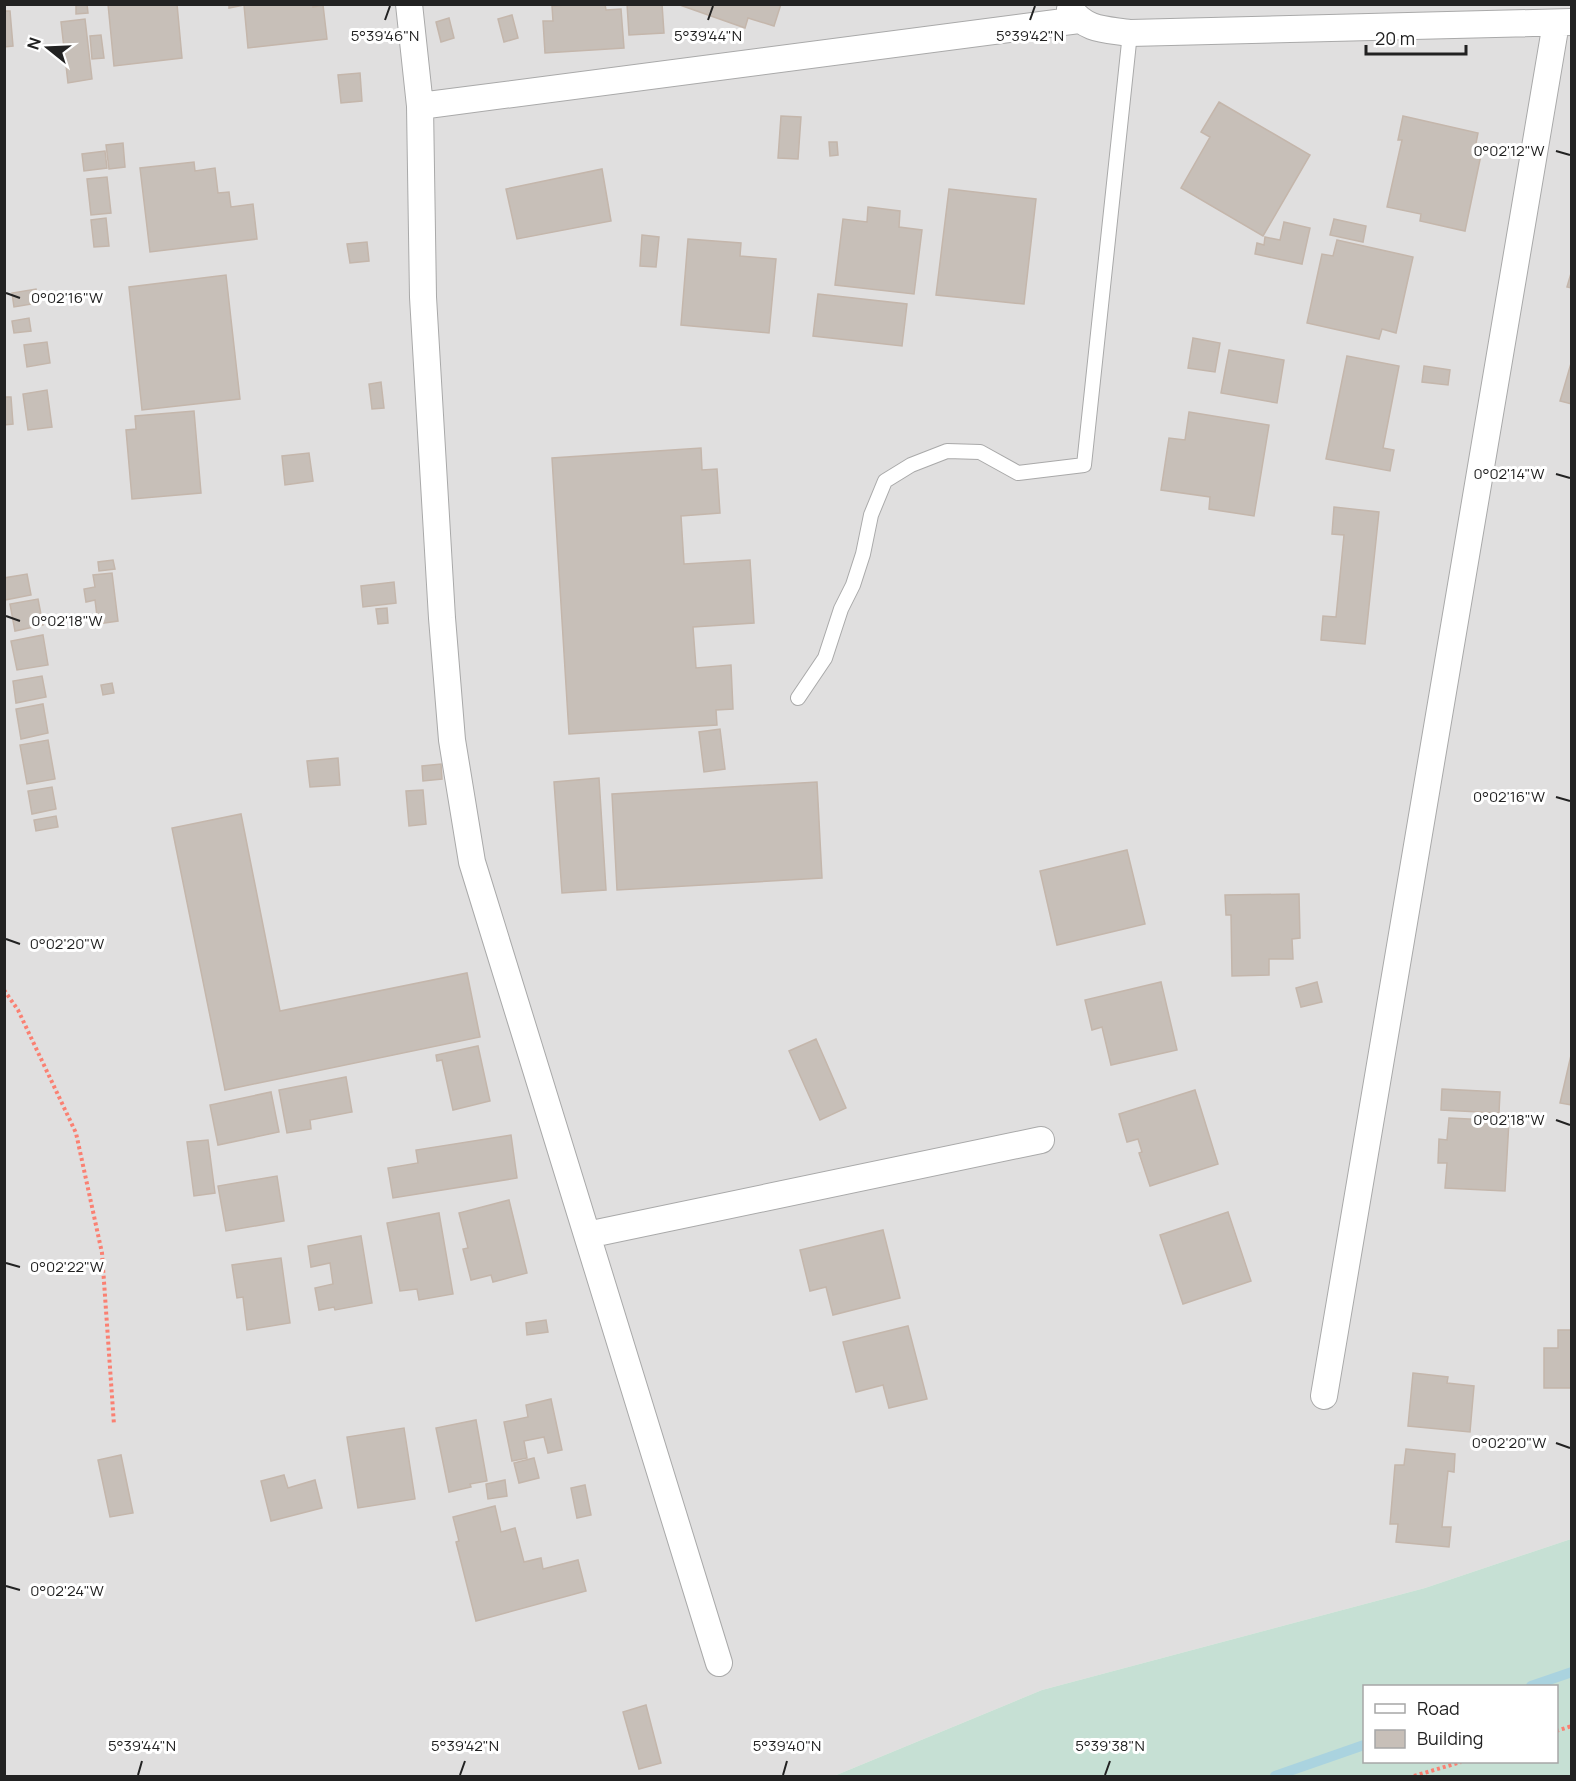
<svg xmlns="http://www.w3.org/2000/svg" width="1576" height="1781" viewBox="0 0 1576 1781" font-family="Manrope,sans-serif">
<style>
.residential{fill:#e0dfdf}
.wetland{fill:#c6e0d4;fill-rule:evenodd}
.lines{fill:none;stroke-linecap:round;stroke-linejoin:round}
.stream{stroke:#aad3df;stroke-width:10}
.building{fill:#c7bfb8;stroke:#c4b6ab;stroke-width:1.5}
.lane-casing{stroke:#a9a9a9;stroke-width:16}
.street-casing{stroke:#a9a9a9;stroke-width:28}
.path{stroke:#fa8072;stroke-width:4;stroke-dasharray:3 3;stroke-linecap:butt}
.lane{stroke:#fff;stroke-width:14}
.street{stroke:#fff;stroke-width:26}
.ticks{fill:none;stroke:#222;stroke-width:2}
.ticks-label{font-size:15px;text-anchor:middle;fill:#222;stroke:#fff;stroke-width:6;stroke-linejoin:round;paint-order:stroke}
</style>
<rect width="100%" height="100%" fill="#f2efe9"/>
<path class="residential" d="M 5,5 L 1571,5 L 1571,1539 L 1425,1588 L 1042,1690 L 834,1776 L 5,1776 Z"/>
<path class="wetland" d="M 1571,1539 L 1571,1776 L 834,1776 L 1042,1690 L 1425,1588 ZM 1364,1686 L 1556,1686 L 1556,1762 L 1364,1762 Z"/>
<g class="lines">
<path class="stream" d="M 1531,1686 L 1572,1672
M 1275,1776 L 1364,1745"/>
</g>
<path class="building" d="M 76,4 L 87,4 L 88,13 L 76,14 Z
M 108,4 L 177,4 L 182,58 L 114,66 Z
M 229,4 L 313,4 L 313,7 L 323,5 L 327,39 L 248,48 L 244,5 L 229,8 Z
M 581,4 L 605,4 L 606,10 L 621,9 L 624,48 L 545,53 L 543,21 L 553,21 L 552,6 Z
M 627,4 L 662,4 L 664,33 L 629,35 Z
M 677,4 L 781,4 L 774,26 L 748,18 L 745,28 Z
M 4,11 L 10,11 L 13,46 L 4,47 Z
M 512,15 L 518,38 L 504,42 L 498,19 Z
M 449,18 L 454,38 L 441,42 L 436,22 Z
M 85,19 L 92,79 L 68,83 L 61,22 Z
M 101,35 L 104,58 L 92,59 L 90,36 Z
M 360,73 L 362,101 L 341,103 L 338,75 Z
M 1219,102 L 1310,155 L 1263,236 L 1181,188 L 1210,137 L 1201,132 Z
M 781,116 L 801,117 L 798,159 L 778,158 Z
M 1403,116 L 1478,133 L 1474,153 L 1481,155 L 1465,231 L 1420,221 L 1421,214 L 1387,207 L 1402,140 L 1398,140 Z
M 829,142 L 837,142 L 838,155 L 830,156 Z
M 123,143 L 125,167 L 109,169 L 106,145 Z
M 105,151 L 107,168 L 84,171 L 82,154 Z
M 194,162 L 195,171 L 215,168 L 218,193 L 229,192 L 231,207 L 253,204 L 257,239 L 150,252 L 140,168 Z
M 602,169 L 611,221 L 517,239 L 506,189 Z
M 107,177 L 111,213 L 91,215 L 87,179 Z
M 949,189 L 1036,199 L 1024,304 L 936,295 Z
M 868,207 L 900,211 L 899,227 L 922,230 L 914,294 L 835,285 L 843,219 L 867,222 Z
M 106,218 L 109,246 L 94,247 L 91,220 Z
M 1334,219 L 1366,226 L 1363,242 L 1330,235 Z
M 1284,222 L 1310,228 L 1302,264 L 1255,254 L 1257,243 L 1264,245 L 1265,237 L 1280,240 Z
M 642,235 L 659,237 L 656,267 L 640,266 Z
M 688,239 L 741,243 L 740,256 L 776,259 L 769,333 L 681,325 Z
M 1337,240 L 1413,257 L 1396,333 L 1382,329 L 1379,339 L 1307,323 L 1322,254 L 1333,256 Z
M 367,242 L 369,261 L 350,263 L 347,244 Z
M 1572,270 L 1572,288 L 1567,287 Z
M 226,275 L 240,399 L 142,410 L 129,287 Z
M 36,289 L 38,303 L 14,307 L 12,293 Z
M 818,294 L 907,304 L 902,346 L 813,336 Z
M 29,318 L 31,331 L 14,333 L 12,321 Z
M 1193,338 L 1220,343 L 1215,372 L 1188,368 Z
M 47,342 L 50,363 L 27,367 L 24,345 Z
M 1229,350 L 1284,360 L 1277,403 L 1221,393 Z
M 1347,356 L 1399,366 L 1383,448 L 1394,450 L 1390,471 L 1326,459 Z
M 1572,360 L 1572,404 L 1560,401 Z
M 1424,366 L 1450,370 L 1448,385 L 1422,382 Z
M 381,382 L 384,408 L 372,409 L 369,384 Z
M 47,390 L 52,427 L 28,430 L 23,394 Z
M 4,397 L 11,397 L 13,424 L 4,425 Z
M 194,411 L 201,493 L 132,499 L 126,430 L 136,429 L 135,416 Z
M 1189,412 L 1269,425 L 1254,516 L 1209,509 L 1210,497 L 1161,490 L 1169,438 L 1185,440 Z
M 701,448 L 702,470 L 717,469 L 720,513 L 681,516 L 684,564 L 750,560 L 754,623 L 693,627 L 696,668 L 731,665 L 733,709 L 716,710 L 717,725 L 569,734 L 552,458 Z
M 309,453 L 313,481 L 285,485 L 282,456 Z
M 1334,507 L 1379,512 L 1365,644 L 1321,640 L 1323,616 L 1336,617 L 1344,535 L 1332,534 Z
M 113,560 L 115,569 L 99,571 L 98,562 Z
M 112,573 L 118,621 L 98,624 L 95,600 L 86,602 L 84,589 L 95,587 L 93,575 Z
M 27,574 L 31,595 L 5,600 L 4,578 Z
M 394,582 L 396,603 L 363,607 L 361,586 Z
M 38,599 L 43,625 L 15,631 L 10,604 Z
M 387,608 L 388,623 L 378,624 L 376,609 Z
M 43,635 L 48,665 L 17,670 L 11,641 Z
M 42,676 L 46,697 L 16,703 L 13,681 Z
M 112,683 L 114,693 L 103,695 L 101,685 Z
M 43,704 L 48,733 L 21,739 L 16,709 Z
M 720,729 L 725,769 L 704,772 L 699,732 Z
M 48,740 L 55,779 L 27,784 L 20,745 Z
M 338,758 L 340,785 L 310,787 L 307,761 Z
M 441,764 L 442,779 L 423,781 L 422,766 Z
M 599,778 L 606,890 L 562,893 L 554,782 Z
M 817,782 L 822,878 L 617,890 L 612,794 Z
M 52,787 L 56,809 L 32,814 L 28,791 Z
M 423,790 L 426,824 L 409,826 L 406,791 Z
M 241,814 L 280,1011 L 467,973 L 480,1037 L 225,1090 L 172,828 Z
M 56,816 L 58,827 L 36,831 L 34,820 Z
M 1127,850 L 1145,924 L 1057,945 L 1040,871 Z
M 1299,894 L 1300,938 L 1292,939 L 1293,959 L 1269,959 L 1269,975 L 1232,976 L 1231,915 L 1226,915 L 1225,895 Z
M 1161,982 L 1177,1050 L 1111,1065 L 1102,1027 L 1092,1030 L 1085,1000 Z
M 1317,982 L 1322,1002 L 1301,1007 L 1296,988 Z
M 816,1039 L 846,1108 L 820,1120 L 789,1051 Z
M 478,1046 L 490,1101 L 453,1110 L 442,1060 L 437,1061 L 436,1055 Z
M 1572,1051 L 1572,1105 L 1560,1103 Z
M 346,1077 L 352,1112 L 310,1120 L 311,1129 L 287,1133 L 279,1090 Z
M 1442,1089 L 1500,1092 L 1499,1113 L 1441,1110 Z
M 1195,1090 L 1218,1164 L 1150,1186 L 1139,1153 L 1142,1152 L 1138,1139 L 1127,1142 L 1119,1114 Z
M 271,1092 L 279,1132 L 218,1145 L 210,1105 Z
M 1449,1118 L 1509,1121 L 1505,1191 L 1445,1188 L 1447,1163 L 1438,1163 L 1439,1139 L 1447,1140 Z
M 511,1135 L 517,1178 L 393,1198 L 388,1168 L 418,1163 L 416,1150 Z
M 208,1140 L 215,1193 L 194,1196 L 187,1142 Z
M 277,1176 L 284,1221 L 226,1231 L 218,1186 Z
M 509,1200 L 527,1273 L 493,1282 L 491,1275 L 471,1280 L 463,1249 L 468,1248 L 459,1213 Z
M 1228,1212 L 1251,1281 L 1183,1304 L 1160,1235 Z
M 439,1213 L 453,1294 L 419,1300 L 417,1289 L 400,1291 L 387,1223 Z
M 883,1230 L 900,1298 L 833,1315 L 826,1287 L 810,1291 L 800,1250 Z
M 361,1236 L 372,1303 L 335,1310 L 334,1307 L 319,1310 L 315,1288 L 333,1284 L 330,1263 L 311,1267 L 308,1246 Z
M 281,1258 L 290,1323 L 247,1330 L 243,1297 L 237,1298 L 232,1265 Z
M 546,1320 L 548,1332 L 527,1335 L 526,1323 Z
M 908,1326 L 927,1399 L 889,1408 L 883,1385 L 856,1392 L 843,1342 Z
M 1558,1330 L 1572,1330 L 1572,1388 L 1544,1388 L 1544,1348 L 1558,1348 Z
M 1413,1373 L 1448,1377 L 1447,1383 L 1474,1386 L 1470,1432 L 1408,1426 Z
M 551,1399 L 562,1450 L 548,1453 L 544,1437 L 524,1441 L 527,1458 L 512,1461 L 504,1422 L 528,1417 L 526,1405 Z
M 476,1420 L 487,1481 L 470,1484 L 471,1487 L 449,1492 L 436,1428 Z
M 404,1428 L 415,1499 L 358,1508 L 347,1437 Z
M 1406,1449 L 1455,1454 L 1454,1472 L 1448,1471 L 1442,1527 L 1451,1527 L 1449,1547 L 1396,1542 L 1398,1524 L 1390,1524 L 1395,1465 L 1404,1465 Z
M 121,1455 L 133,1513 L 110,1517 L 98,1460 Z
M 534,1458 L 539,1478 L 519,1483 L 514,1463 Z
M 284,1475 L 288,1488 L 315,1480 L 322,1508 L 271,1521 L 261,1481 Z
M 505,1480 L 507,1496 L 488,1499 L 486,1484 Z
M 585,1485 L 591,1515 L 577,1518 L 571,1488 Z
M 495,1506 L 501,1532 L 515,1528 L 524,1562 L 541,1558 L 543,1569 L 578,1560 L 586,1591 L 476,1621 L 456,1542 L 459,1541 L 453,1517 Z
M 646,1705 L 661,1763 L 639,1769 L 623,1712 Z"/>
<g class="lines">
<defs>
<path id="lane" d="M 798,698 L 825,658 L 841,609 L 853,585 L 863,554 L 871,515 L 885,481 L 911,465 L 947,451 L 980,452 L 1018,473 L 1084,465 L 1130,33"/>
<path id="street" d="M 409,4 L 420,106 L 423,297 L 442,618 L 452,740 L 472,862 L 719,1663
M 1070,9 C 1087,31 1104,29 1130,33 L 1571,22
M 420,106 L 1079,20
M 587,1235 L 1041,1140
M 1324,1396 L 1556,23"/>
</defs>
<use href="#lane" class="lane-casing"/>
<use href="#street" class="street-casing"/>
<path class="path" d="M 4,990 L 18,1010 L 76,1133 L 102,1253 L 114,1425
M 1556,1731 L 1572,1726
M 1414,1776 L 1461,1762"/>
<use href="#lane" class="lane"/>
<use href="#street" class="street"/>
</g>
<path class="ticks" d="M 385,20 L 390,6M 708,20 L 713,6M 1030,20 L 1035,6M 1556,151 L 1570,155M 6,293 L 20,298M 1556,474 L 1570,478M 6,616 L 20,621M 1556,797 L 1570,801M 6,939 L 20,944M 1556,1120 L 1570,1125M 6,1263 L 20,1267M 1556,1443 L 1570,1448M 6,1586 L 20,1590M 138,1775 L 142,1761M 460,1775 L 465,1761M 783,1775 L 787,1761M 1105,1775 L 1110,1761"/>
<g class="ticks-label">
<text x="385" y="41">5°39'46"N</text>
<text x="708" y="41">5°39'44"N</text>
<text x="1030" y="41">5°39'42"N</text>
<text x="1509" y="156">0°02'12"W</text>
<text x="67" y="303">0°02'16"W</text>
<text x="1509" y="479">0°02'14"W</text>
<text x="67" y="626">0°02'18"W</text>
<text x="1509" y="802">0°02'16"W</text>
<text x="67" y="949">0°02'20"W</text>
<text x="1509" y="1125">0°02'18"W</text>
<text x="67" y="1272">0°02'22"W</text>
<text x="1509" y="1448">0°02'20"W</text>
<text x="67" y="1596">0°02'24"W</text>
<text x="142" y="1751">5°39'44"N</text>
<text x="465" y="1751">5°39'42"N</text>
<text x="787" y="1751">5°39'40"N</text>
<text x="1110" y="1751">5°39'38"N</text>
</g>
<rect width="1576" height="1781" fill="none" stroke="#222222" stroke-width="12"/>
<rect x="1363" y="1685" width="195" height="78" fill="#ffffff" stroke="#a7a7a7" stroke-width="1.5"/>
<rect x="1375" y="1704" width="30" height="9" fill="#ffffff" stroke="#a7a7a7" stroke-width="1.5"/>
<text x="1417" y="1715" font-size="18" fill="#222222">Road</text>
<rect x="1375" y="1730" width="30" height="18" fill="#c7bfb8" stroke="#a7a7a7" stroke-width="1.5"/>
<text x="1417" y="1745" font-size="18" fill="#222222">Building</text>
<g transform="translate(48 48) rotate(288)" stroke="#ffffff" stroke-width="4.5" paint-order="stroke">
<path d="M0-4.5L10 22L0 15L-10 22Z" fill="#222222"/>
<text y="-9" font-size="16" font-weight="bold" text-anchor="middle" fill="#222222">N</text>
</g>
<path d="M1366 45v9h100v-9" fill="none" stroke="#222222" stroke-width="3"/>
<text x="1375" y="45" font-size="18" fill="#222222" stroke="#ffffff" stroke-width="4.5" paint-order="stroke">20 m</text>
</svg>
